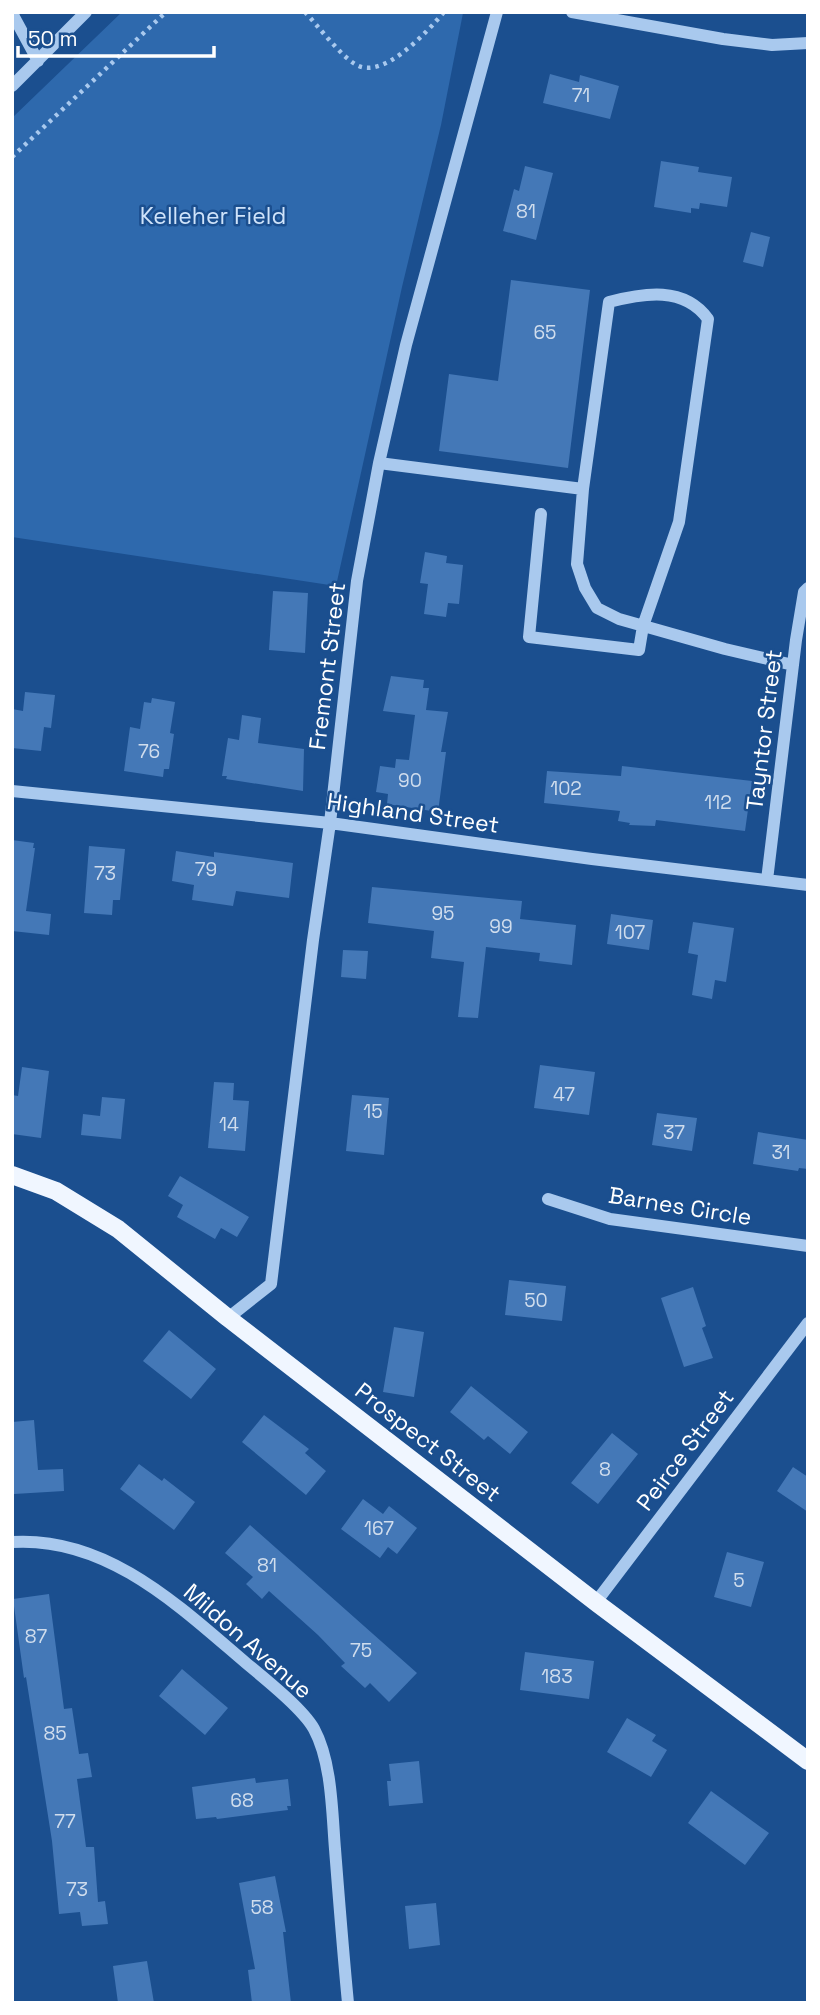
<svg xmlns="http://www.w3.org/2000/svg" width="820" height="2015" viewBox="0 0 820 2015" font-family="'Space Grotesk',sans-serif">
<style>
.green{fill:#2e69ad}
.building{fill:#4478b7}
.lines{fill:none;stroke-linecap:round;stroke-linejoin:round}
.path{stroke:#a9c9ee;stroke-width:4.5;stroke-dasharray:3.5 5;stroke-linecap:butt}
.minor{stroke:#a9c9ee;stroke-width:12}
.major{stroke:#f0f6ff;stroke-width:18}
.labels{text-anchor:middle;stroke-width:5;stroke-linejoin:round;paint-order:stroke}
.number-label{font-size:19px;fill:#d0dded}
.park-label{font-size:23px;fill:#cfe3fa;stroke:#1b4f8f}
.street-label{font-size:23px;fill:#fff;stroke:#1b4f8f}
</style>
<rect width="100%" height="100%" fill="#1b4f8f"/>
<path class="green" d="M 122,12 L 463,13 L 441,125 L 402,287 L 336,586 L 12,537 L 12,118 Z"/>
<path class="building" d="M 550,74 L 579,82 L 580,75 L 619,86 L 610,119 L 543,103 Z
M 661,161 L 699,167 L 698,172 L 732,177 L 727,207 L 700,203 L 699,209 L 691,208 L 691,213 L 654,207 Z
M 525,166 L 553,173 L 536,240 L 503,231 L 514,189 L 519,191 Z
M 751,232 L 770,237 L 763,267 L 743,262 Z
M 511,280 L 590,290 L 568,468 L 439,451 L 449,374 L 498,381 Z
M 425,552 L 447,556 L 446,563 L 463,565 L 459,604 L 448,603 L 446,617 L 424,614 L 428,584 L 420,583 Z
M 273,591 L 308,593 L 305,653 L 269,650 Z
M 391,676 L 424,680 L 423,688 L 429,688 L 426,710 L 448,712 L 441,752 L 446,752 L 438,812 L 387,804 L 388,794 L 376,792 L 380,766 L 395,768 L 396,759 L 409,760 L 415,715 L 383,711 Z
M 25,692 L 55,695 L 51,728 L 44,727 L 41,751 L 12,748 L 12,709 L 23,711 Z
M 152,698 L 175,702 L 170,733 L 174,734 L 169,769 L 164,769 L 163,777 L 124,771 L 130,727 L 140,729 L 144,702 L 151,703 Z
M 242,715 L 261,718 L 258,743 L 304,749 L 303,791 L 226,779 L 227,776 L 222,776 L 228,738 L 239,740 Z
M 622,766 L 752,781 L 745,831 L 656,820 L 655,826 L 629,825 L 630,823 L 618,821 L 620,811 L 544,803 L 547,771 L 621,776 Z
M 12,840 L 34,843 L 33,848 L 35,848 L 26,911 L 51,914 L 49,935 L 12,931 Z
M 89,846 L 125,849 L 120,900 L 113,900 L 112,915 L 84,913 Z
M 176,851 L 214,857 L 214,852 L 293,863 L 289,898 L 236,891 L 233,906 L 192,900 L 194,885 L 172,881 Z
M 372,887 L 522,901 L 520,919 L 576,925 L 572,965 L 539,961 L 540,953 L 486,947 L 478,1018 L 458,1017 L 464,962 L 431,958 L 434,931 L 368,923 Z
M 611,914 L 653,920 L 649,950 L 607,944 Z
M 693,922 L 734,928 L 726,982 L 715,980 L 712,999 L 692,995 L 698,955 L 688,953 Z
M 343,950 L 368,951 L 366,979 L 341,977 Z
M 540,1065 L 595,1072 L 589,1115 L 534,1108 Z
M 22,1067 L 49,1071 L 41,1138 L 12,1134 L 12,1095 L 18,1096 Z
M 214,1082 L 234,1083 L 233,1100 L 249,1101 L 245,1151 L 208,1148 Z
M 352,1095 L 389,1098 L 384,1155 L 346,1151 Z
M 102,1097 L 125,1099 L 121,1139 L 81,1135 L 83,1114 L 100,1116 Z
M 657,1113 L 697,1118 L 692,1151 L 652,1145 Z
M 758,1132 L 808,1140 L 808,1169 L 799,1168 L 798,1171 L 753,1164 Z
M 180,1176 L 249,1217 L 237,1237 L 221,1228 L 215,1239 L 177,1217 L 183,1205 L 168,1196 Z
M 509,1280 L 566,1286 L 562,1321 L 505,1315 Z
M 693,1287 L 706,1326 L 702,1328 L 713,1358 L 684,1367 L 661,1298 Z
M 394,1327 L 424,1332 L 414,1397 L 383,1392 Z
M 169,1330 L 216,1369 L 191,1399 L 143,1361 Z
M 471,1386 L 528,1432 L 510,1454 L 488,1436 L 484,1440 L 450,1412 Z
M 264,1415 L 309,1449 L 305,1453 L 326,1471 L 306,1495 L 242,1442 Z
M 34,1420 L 38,1470 L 63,1469 L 64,1491 L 14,1494 L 12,1422 Z
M 612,1433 L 638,1454 L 598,1504 L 571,1483 Z
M 139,1464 L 162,1481 L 164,1478 L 195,1502 L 174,1530 L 120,1489 Z
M 793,1467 L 808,1477 L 808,1512 L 777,1491 Z
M 363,1499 L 383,1514 L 389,1506 L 417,1528 L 397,1554 L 388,1547 L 380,1558 L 341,1529 Z
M 250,1525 L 417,1673 L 389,1702 L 370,1683 L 365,1688 L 341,1666 L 345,1663 L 318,1635 L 269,1591 L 262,1599 L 246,1584 L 253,1577 L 225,1553 Z
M 727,1552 L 764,1562 L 751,1607 L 714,1597 Z
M 49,1594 L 64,1709 L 72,1708 L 79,1754 L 88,1753 L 92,1777 L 77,1779 L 86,1847 L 94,1847 L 98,1902 L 105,1901 L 108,1924 L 82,1926 L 80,1912 L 59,1914 L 52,1841 L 26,1677 L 24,1678 L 13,1599 Z
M 525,1652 L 594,1661 L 589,1699 L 520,1690 Z
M 182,1669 L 228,1708 L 205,1735 L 159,1696 Z
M 627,1718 L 656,1735 L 652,1741 L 667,1750 L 651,1777 L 607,1752 Z
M 419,1761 L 423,1803 L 389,1806 L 387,1781 L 391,1781 L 389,1764 Z
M 255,1778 L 256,1783 L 288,1779 L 291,1806 L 287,1806 L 288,1810 L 217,1819 L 216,1817 L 196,1819 L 192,1787 Z
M 711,1791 L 769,1833 L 745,1865 L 688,1823 Z
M 275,1876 L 286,1932 L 283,1932 L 291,2003 L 252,2003 L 248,1970 L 255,1969 L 239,1883 Z
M 436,1903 L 440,1945 L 409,1949 L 405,1906 Z
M 147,1961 L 154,2003 L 118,2003 L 113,1966 Z"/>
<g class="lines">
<path class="path" d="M 305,12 C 317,25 341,56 355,64 C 382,82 428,31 444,12
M 12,157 L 166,12"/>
<path class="minor" d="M 14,12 L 13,15 L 38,61
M 572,12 L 723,39 L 772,45 L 808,43
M 12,86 L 86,12
M 379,463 L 583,489 L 577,564 L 585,588 L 597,608 L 619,619 L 725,649 L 793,665
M 541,514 L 529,637 L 639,650 L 643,626 L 679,522 L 708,319 C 684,286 644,293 609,302 L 583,489
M 12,791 L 330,823 L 592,859 L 808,885
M 767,880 L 796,640 L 804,592 L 808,588
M 548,1199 L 610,1219 L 808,1246
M 228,1318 L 271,1284 L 313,940 L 330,823 L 357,581 L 379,463 L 406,345 L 497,12
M 12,1542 C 107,1536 179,1606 246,1663 C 264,1678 303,1709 314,1729 C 332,1762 332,1813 335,1849 C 339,1900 343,1952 348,2003
M 596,1602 L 808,1323"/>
<path class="major" d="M 12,1175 L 56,1191 L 118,1229 L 228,1318 L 598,1604 L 808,1761"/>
</g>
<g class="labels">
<g class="number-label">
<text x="581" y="102">71</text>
<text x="526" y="218">81</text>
<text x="545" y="339">65</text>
<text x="149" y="758">76</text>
<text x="410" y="787">90</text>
<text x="566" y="795">102</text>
<text x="718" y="809">112</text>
<text x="206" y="876">79</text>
<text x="105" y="880">73</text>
<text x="443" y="920">95</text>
<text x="501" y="933">99</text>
<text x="630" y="939">107</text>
<text x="564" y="1101">47</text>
<text x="373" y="1118">15</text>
<text x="229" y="1131">14</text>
<text x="674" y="1139">37</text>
<text x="781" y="1159">31</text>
<text x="536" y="1307">50</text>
<text x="605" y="1476">8</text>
<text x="379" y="1535">167</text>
<text x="267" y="1572">81</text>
<text x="739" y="1587">5</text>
<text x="36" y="1643">87</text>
<text x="361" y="1657">75</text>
<text x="557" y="1683">183</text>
<text x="55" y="1740">85</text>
<text x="242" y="1807">68</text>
<text x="65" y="1828">77</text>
<text x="77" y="1896">73</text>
<text x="262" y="1914">58</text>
</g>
<g class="park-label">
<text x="213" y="224">Kelleher Field</text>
</g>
<g class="street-label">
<text transform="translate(327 666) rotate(-83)" y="8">Fremont Street</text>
<text transform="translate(764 730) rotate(-83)" y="8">Tayntor Street</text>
<text transform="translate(413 813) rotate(8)" y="8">Highland Street</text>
<text transform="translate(680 1206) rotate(9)" y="8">Barnes Circle</text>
<text transform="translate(428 1442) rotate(38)" y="8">Prospect Street</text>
<text transform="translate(685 1450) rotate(-53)" y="8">Peirce Street</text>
<text transform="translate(248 1641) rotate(41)" y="8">Mildon Avenue</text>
</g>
</g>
<rect width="820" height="2015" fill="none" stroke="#ffffff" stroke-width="28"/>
<path d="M18 46v10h196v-10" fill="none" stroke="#ffffff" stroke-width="3.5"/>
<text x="28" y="46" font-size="21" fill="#ffffff" stroke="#1b4f8f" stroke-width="5" paint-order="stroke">50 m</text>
</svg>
